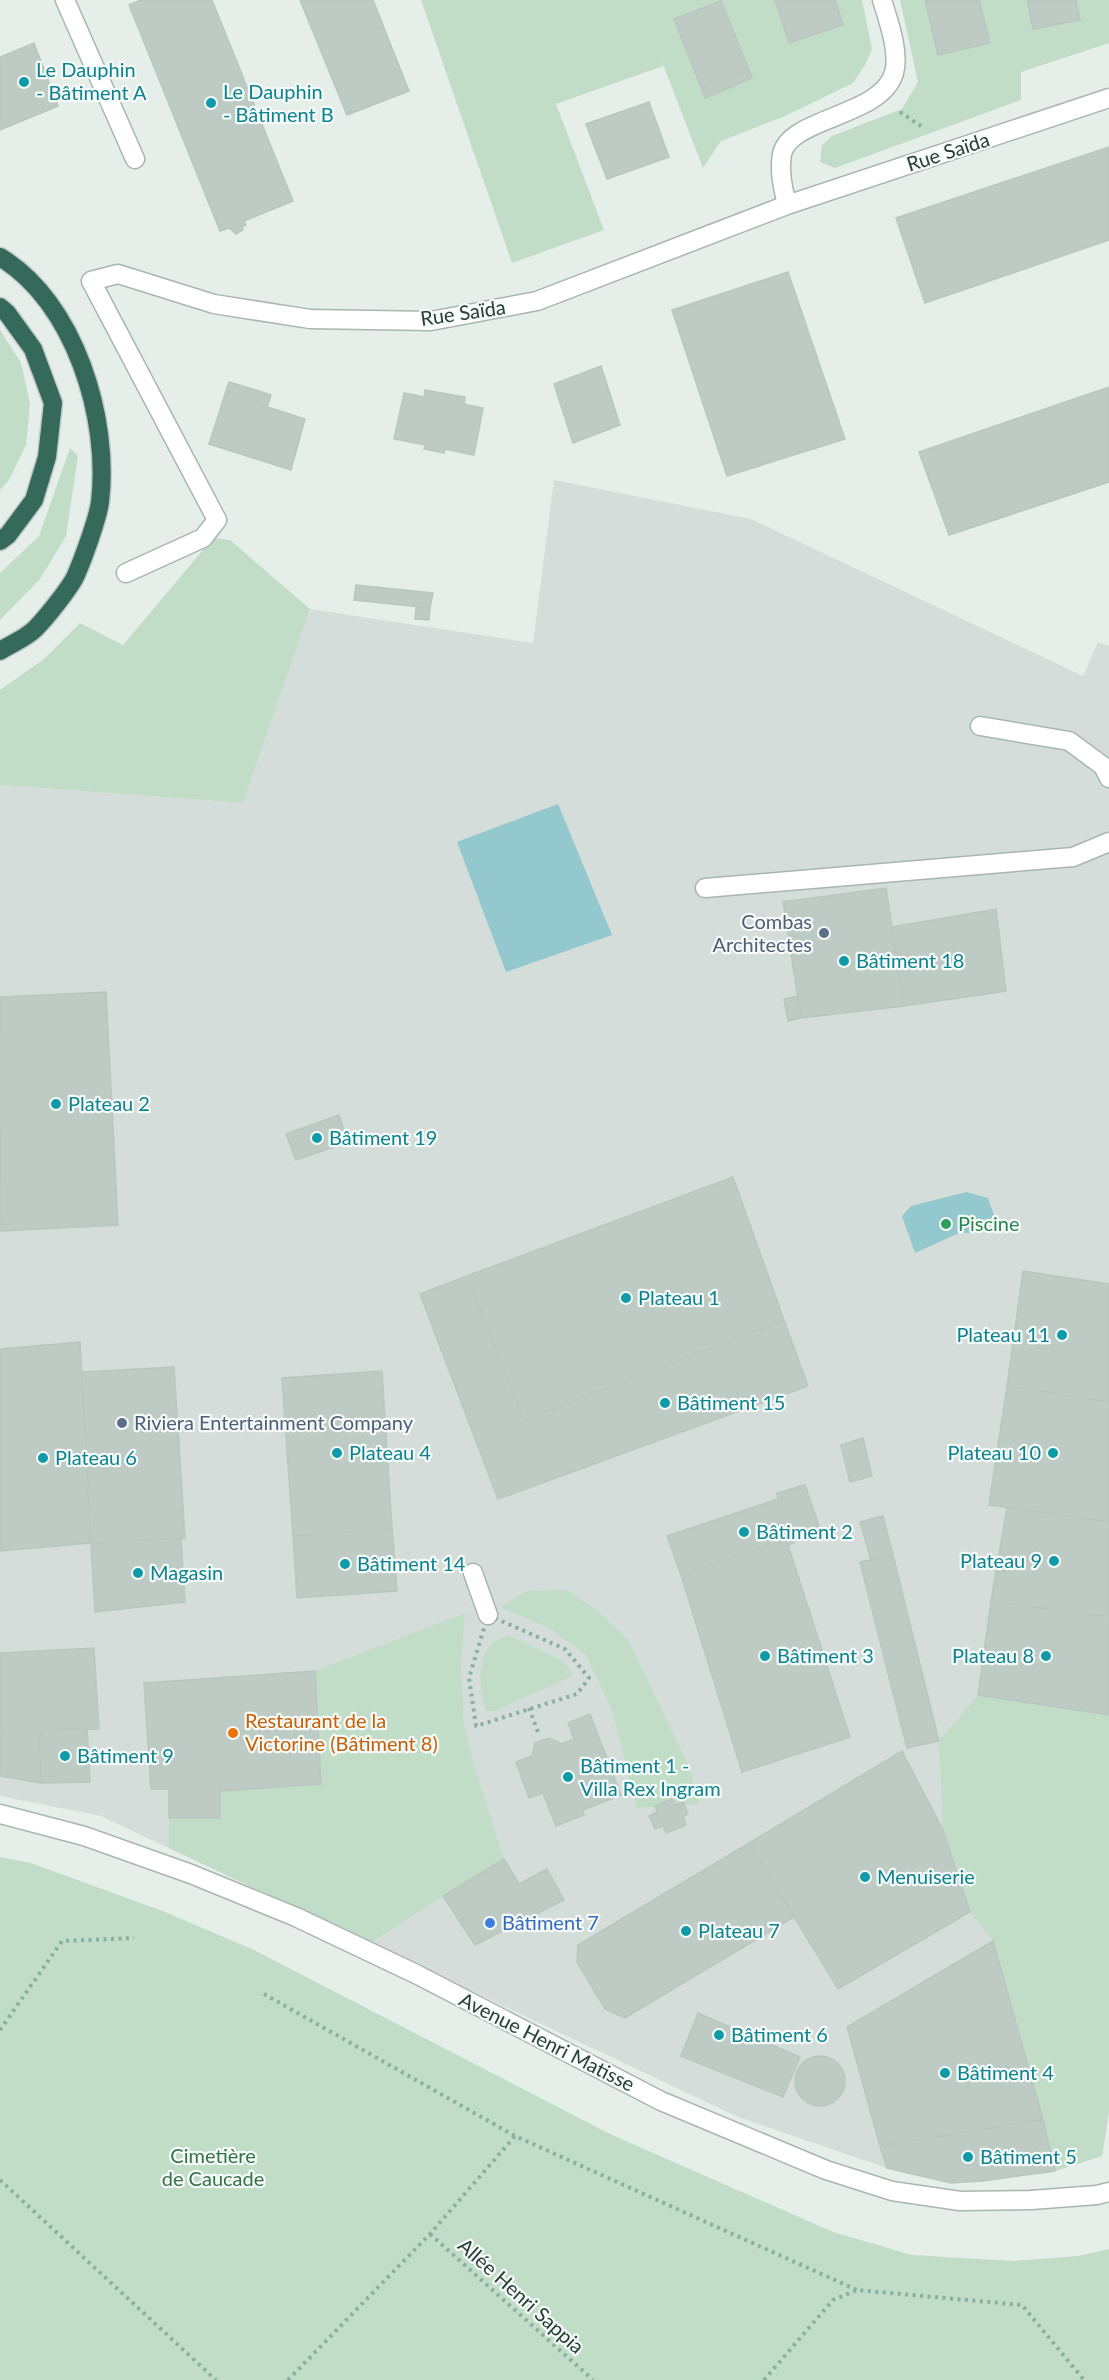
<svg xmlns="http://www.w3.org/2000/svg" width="1109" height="2380" viewBox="0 0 1109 2380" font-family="Lato,sans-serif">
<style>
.built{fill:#d4ddd9}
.green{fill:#c1ddc7;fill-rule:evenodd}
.water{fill:#93c8ce}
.building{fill:#becbc5;stroke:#b9c7c0;stroke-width:1.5}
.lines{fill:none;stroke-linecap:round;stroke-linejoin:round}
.minor-casing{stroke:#a9b6b0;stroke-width:21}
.highway-casing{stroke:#c2c9c7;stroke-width:21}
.path{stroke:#89afa1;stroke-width:4;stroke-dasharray:3 4.5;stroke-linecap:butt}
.minor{stroke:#fff;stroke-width:18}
.highway{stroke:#34695b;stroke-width:18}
.culture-dot{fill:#0f9aa8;stroke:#f6faf8;stroke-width:2}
.service-dot{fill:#5c6f8a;stroke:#f6faf8;stroke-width:2}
.leisure-dot{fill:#2e9e5b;stroke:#f6faf8;stroke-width:2}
.food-dot{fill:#e8710a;stroke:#f6faf8;stroke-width:2}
.shop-dot{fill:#3f7fe0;stroke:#f6faf8;stroke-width:2}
.labels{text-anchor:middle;stroke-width:4.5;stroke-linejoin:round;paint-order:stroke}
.culture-label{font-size:20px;fill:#0d838f;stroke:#f6faf8;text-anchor:start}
.street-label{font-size:20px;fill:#263e36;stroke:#f6faf8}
.service-label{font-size:20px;fill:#4e5e75;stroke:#f6faf8;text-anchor:end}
.leisure-label{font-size:20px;fill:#27864d;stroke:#f6faf8;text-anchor:start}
.food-label{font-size:20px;fill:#c56008;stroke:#f6faf8;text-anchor:start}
.shop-label{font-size:20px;fill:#366cbe;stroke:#f6faf8;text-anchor:start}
.park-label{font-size:20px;fill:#337248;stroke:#f6faf8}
</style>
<rect width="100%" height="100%" fill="#e6eeea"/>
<path class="built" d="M 554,480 L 751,519 L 1083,676 L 1098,642 L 1109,646 L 1109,2111 L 1102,2156 L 1055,2171 L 982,2181 L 951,2183 L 887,2168 L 738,2117 L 101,1816 L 0,1796 L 0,785 L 243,803 L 310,609 L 533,643 Z"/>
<path class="green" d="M 421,0 L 775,0 L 789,43 L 843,25 L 835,0 L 862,0 L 872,49 L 865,65 L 853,83 L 785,116 L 721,141 L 703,168 L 657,49 L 663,66 L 556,104 L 604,230 L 512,263 ZM 721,1 L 752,78 L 705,97 L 674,19 Z
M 900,0 L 925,0 L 938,55 L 990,43 L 979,0 L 1109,0 L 1109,43 L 1021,72 L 1021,100 L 835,168 L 820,162 L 822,145 L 832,136 L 902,109 L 918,82 Z
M 0,330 L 21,363 L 30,404 L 26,445 L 9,480 L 0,490 Z
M 70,448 L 78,456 L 66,536 L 40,579 L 0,620 L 0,573 L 39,536 Z
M 213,538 L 230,540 L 310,609 L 243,803 L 0,785 L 0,690 L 44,659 L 80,623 L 123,645 Z
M 566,1590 L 597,1610 L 628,1640 L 690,1768 L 699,1804 L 637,1808 L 612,1710 L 586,1655 L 551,1629 L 500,1607 L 527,1591 Z
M 465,1613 L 461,1666 L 464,1725 L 474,1766 L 504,1859 L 443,1896 L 370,1943 L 169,1848 L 169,1818 L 220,1818 L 220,1791 L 321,1784 L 315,1671 Z
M 509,1635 L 564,1662 L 570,1670 L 572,1676 L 495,1711 L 486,1711 C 479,1692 476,1655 495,1641 C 499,1638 505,1637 509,1635 Z
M 978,1695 L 1109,1715 L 1109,2111 L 1102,2156 L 1055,2171 L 1043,2119 L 993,1941 L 970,1912 L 943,1830 L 939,1741 Z
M 0,1857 L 31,1863 L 165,1912 L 254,1950 L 610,2134 L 833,2232 L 912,2255 L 1014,2261 L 1078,2256 L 1109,2249 L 1109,2380 L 0,2380 Z"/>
<path class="water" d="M 558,804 L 612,935 L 506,972 L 457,842 Z
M 966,1192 L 988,1198 L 994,1215 L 980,1233 L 959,1233 L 915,1253 L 902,1216 L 911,1206 Z"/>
<path class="building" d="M 141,0 L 212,0 L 293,201 L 244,221 L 246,225 L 242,227 L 243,230 L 236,234 L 229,228 L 220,231 L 129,5 Z
M 300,0 L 373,0 L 409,91 L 347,115 Z
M 775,0 L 835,0 L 843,25 L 789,43 Z
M 925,0 L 979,0 L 990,43 L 938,55 Z
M 1027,0 L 1076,0 L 1080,20 L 1033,29 Z
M 721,1 L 748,68 L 701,87 L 674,19 Z
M 34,43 L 58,106 L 0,130 L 0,57 Z
M 748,68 L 752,78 L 705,98 L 701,87 Z
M 649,102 L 669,157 L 607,179 L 586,124 Z
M 1109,147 L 1109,240 L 925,303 L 896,218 Z
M 788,272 L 845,439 L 727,476 L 672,310 Z
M 601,366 L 620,425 L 573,443 L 554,384 Z
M 229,382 L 256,390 L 252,402 L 305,419 L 291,470 L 209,444 Z
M 1109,387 L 1109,482 L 949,535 L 919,452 Z
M 256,390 L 271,395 L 267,407 L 252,402 Z
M 425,390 L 465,397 L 464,404 L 483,408 L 474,455 L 445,449 L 444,453 L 424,449 L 425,445 L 394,439 L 404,393 L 424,397 Z
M 356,585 L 433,593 L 430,608 L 354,600 Z
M 416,607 L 430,608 L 429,620 L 415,619 Z
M 886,888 L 904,1006 L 801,1018 L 783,902 Z
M 996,909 L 1006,991 L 904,1006 L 891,927 Z
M 106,992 L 118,1225 L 1,1231 L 0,997 Z
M 797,996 L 801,1018 L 788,1021 L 784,999 Z
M 339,1115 L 348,1142 L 296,1160 L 286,1134 Z
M 733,1177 L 784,1320 L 524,1420 L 467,1276 Z
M 1023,1271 L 1109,1284 L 1109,1402 L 1007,1386 Z
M 467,1276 L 524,1420 L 784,1320 L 808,1386 L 498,1499 L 420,1294 Z
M 80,1342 L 91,1543 L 0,1551 L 0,1349 Z
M 174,1367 L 185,1538 L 91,1543 L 82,1372 Z
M 382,1371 L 392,1529 L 293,1536 L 282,1378 Z
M 1007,1386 L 1109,1402 L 1109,1522 L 989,1505 Z
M 863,1438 L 872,1476 L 850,1482 L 841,1445 Z
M 805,1485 L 820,1529 L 681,1575 L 667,1536 L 778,1499 L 777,1493 Z
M 1007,1507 L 1109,1522 L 1109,1617 L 991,1601 Z
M 883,1516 L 893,1555 L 871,1560 L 860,1522 Z
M 392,1529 L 397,1591 L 297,1598 L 293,1536 Z
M 181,1538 L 185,1602 L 95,1612 L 91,1543 Z
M 793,1538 L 794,1543 L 788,1545 L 850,1737 L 742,1772 L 681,1575 Z
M 893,1555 L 939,1741 L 907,1748 L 860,1562 Z
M 991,1601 L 1109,1617 L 1109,1715 L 978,1695 Z
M 94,1648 L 99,1729 L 0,1731 L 0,1653 Z
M 315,1671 L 321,1784 L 220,1791 L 220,1818 L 169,1818 L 169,1789 L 151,1789 L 144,1683 Z
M 590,1714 L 621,1795 L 583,1810 L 584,1815 L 556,1826 L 543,1793 L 529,1798 L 516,1762 L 532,1756 L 535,1743 L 549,1738 L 562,1744 L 574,1739 L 568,1723 Z
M 87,1729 L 90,1782 L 41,1783 L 40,1730 Z
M 40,1730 L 41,1783 L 0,1776 L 0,1731 Z
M 902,1751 L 943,1830 L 970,1912 L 838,1989 L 749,1843 Z
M 672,1799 L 675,1805 L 683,1802 L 688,1814 L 683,1817 L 686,1825 L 666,1833 L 663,1826 L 655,1829 L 649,1816 L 657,1812 L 655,1806 Z
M 749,1843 L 794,1917 L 625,2018 L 605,2009 L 577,1962 L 578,1945 Z
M 504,1859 L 519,1884 L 547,1869 L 564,1900 L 475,1945 L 443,1896 Z
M 993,1941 L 1043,2119 L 880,2146 L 847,2027 Z
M 698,2013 L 800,2057 L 783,2097 L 681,2056 Z
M795 2081a25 25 0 1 1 50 0a25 25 0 1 1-50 0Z
M 1043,2119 L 1055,2171 L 982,2181 L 951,2183 L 887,2168 L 880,2146 Z"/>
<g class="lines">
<defs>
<path id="minor" d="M 65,0 L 135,159
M 787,205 C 783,188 779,172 782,154 C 790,117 881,117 894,73 C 900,52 888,20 882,0
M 126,573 L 203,538 L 217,520 L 91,281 L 118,274 L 214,304 L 310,319 L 431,321 L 537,301 L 787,205 L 1109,98
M 980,726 L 1069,741 L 1103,766 L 1109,778
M 705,888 L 1073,857 L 1109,842
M 473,1573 L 488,1615
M 0,1814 L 84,1836 L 191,1874 L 296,1917 L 416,1974 L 661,2101 L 826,2170 L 892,2191 L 960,2201 L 1031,2200 L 1097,2195 L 1109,2192"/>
<path id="highway" d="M 0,257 C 75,302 110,419 100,502 C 98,518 83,559 76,575 C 71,587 45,619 35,629 C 26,638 11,644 0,651
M 0,307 L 7,313 L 33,349 L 53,403 L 47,457 L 34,500 L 8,535 L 0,541"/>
</defs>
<use href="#minor" class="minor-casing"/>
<use href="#highway" class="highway-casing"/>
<path class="path" d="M 900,112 L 924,128
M 488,1615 L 565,1649 L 589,1678 L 577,1694 L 476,1726 L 469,1678 Z
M 529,1708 L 538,1732
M 264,1994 L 515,2136 L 857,2290
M 0,2030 L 62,1941 L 134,1938
M 0,2180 L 216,2380
M 430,2234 L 593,2380
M 288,2380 L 430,2234 L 515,2136
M 764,2380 L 833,2300 L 857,2290 L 1022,2305 L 1084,2380"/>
<use href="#minor" class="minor"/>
<use href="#highway" class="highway"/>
</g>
<g class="culture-dot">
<circle cx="24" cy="82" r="6"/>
<circle cx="211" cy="103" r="6"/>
<circle cx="844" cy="961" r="6"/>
<circle cx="56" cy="1104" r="6"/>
<circle cx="317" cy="1138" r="6"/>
<circle cx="626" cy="1298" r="6"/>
<circle cx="1062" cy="1335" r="6"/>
<circle cx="665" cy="1403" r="6"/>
<circle cx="337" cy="1453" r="6"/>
<circle cx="1053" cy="1453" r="6"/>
<circle cx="43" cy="1458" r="6"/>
<circle cx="744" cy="1532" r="6"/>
<circle cx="1054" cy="1561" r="6"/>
<circle cx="345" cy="1564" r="6"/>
<circle cx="138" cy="1573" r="6"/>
<circle cx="765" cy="1656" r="6"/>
<circle cx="1046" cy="1656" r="6"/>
<circle cx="65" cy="1756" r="6"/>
<circle cx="568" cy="1777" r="6"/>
<circle cx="865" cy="1877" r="6"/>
<circle cx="686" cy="1931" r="6"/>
<circle cx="719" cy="2035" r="6"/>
<circle cx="945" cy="2073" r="6"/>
<circle cx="968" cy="2157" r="6"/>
</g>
<g class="service-dot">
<circle cx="824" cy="933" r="6"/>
<circle cx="122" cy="1423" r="6"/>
</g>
<circle class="leisure-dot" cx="946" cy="1224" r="6"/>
<circle class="food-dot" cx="233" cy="1733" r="6"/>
<circle class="shop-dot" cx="490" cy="1923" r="6"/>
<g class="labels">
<g class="culture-label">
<text x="36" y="77">Le Dauphin<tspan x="36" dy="23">- Bâtiment A</tspan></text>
<text x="223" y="99">Le Dauphin<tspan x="223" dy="23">- Bâtiment B</tspan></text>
<text x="856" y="968">Bâtiment 18</text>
<text x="68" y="1111">Plateau 2</text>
<text x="329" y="1145">Bâtiment 19</text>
<text x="638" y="1305">Plateau 1</text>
<text x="1050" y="1342" text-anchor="end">Plateau 11</text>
<text x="677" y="1410">Bâtiment 15</text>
<text x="349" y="1460">Plateau 4</text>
<text x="1041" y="1460" text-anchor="end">Plateau 10</text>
<text x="55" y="1465">Plateau 6</text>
<text x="756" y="1539">Bâtiment 2</text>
<text x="1042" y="1568" text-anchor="end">Plateau 9</text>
<text x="357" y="1571">Bâtiment 14</text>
<text x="150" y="1580">Magasin</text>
<text x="777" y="1663">Bâtiment 3</text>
<text x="1034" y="1663" text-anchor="end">Plateau 8</text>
<text x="77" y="1763">Bâtiment 9</text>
<text x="580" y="1773">Bâtiment 1 -<tspan x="580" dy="23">Villa Rex Ingram</tspan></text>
<text x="877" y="1884">Menuiserie</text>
<text x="698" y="1938">Plateau 7</text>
<text x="731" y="2042">Bâtiment 6</text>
<text x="957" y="2080">Bâtiment 4</text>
<text x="980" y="2164">Bâtiment 5</text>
</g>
<g class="street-label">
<text transform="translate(948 152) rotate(-18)" y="7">Rue Saïda</text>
<text transform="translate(463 313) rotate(-8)" y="7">Rue Saïda</text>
<text transform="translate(547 2042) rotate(27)" y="7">Avenue Henri Matisse</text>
<text transform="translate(521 2296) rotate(42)" y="7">Allée Henri Sappia</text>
</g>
<g class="service-label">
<text x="812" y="929">Combas<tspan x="812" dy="23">Architectes</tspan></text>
<text x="134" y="1430" text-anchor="start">Riviera Entertainment Company</text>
</g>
<g class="leisure-label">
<text x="958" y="1231">Piscine</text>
</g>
<g class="food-label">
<text x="245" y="1728">Restaurant de la<tspan x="245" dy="23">Victorine (Bâtiment 8)</tspan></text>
</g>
<g class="shop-label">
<text x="502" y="1930">Bâtiment 7</text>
</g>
<g class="park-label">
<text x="213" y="2163">Cimetière<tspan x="213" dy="23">de Caucade</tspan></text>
</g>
</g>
</svg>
